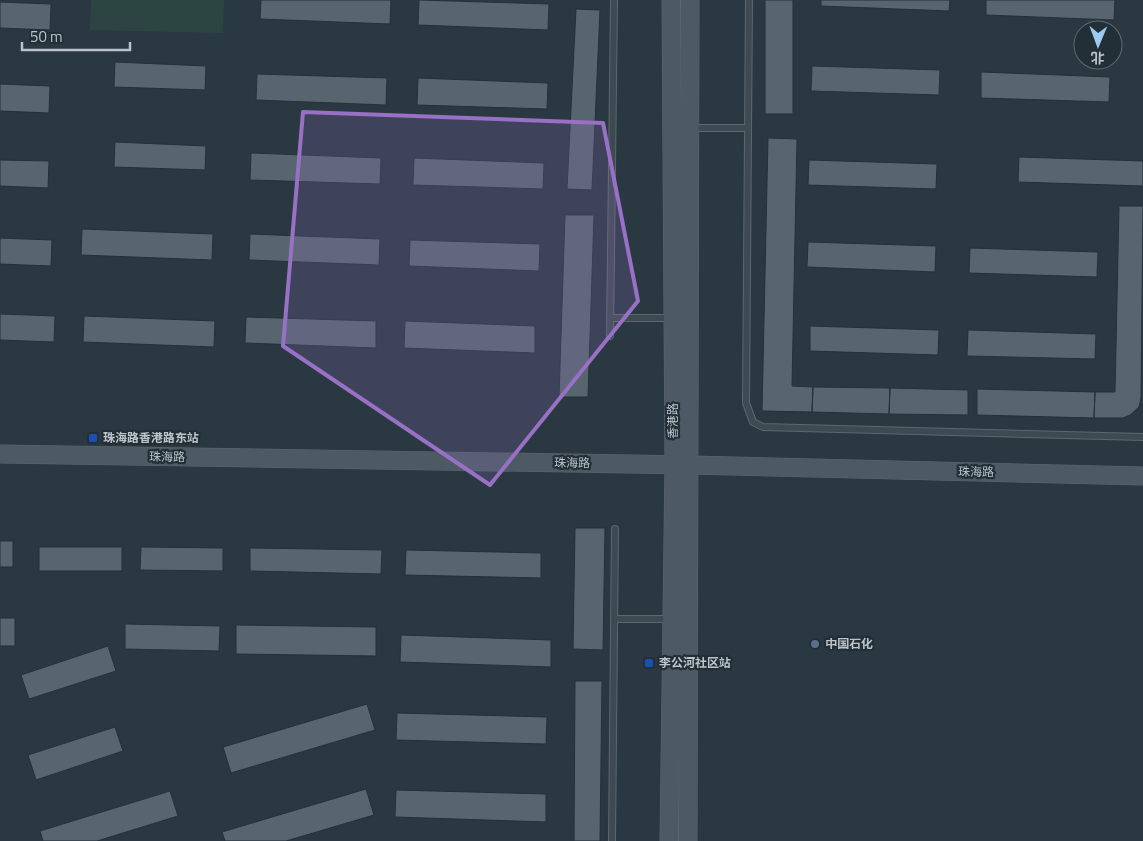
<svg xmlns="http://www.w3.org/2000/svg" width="1143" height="841" viewBox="0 0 1143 841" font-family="'Titillium Web','Noto Sans SC',sans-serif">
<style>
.green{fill:#2d4542}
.building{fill:#56656e;stroke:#253139}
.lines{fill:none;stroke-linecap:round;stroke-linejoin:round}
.lane-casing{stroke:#5c676f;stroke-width:8}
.secondary-casing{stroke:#5c676f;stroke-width:19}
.lane{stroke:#3e4a51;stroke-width:6}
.secondary{stroke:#4d5a64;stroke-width:18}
.marked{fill:#9870c4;fill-opacity:0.2;stroke:#9870c4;stroke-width:4;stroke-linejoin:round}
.transit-dot{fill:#1a4fb4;stroke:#232f37;stroke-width:2}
.service-dot{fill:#5c6f8a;stroke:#232f37;stroke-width:2}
.labels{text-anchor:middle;stroke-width:4.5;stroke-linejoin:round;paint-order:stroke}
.street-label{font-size:12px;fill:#bbc4cb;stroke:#232f37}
.poi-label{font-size:12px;font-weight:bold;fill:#bbc4cb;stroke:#232f37;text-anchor:start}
</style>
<rect width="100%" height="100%" fill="#2a3842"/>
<path class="green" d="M 91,0 L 224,0 L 223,33 L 90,30 Z"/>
<path class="building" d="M 261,0 L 391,0 L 390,24 L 260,19 Z
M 419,0 L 549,4 L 548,30 L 418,25 Z
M 765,0 L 793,0 L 793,114 L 765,114 Z
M 821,0 L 950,0 L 949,11 L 821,6 Z
M 986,0 L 1115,0 L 1114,20 L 986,15 Z
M 0,2 L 51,4 L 50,30 L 0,28 Z
M 576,9 L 600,10 L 592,190 L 567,189 Z
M 115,62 L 206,66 L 205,90 L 114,87 Z
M 812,66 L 940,70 L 939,95 L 811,91 Z
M 981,72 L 1110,77 L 1109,102 L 981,98 Z
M 257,74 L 387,78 L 386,105 L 256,100 Z
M 418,78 L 548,83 L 547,109 L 417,105 Z
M 0,84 L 50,86 L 49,113 L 0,111 Z
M 768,138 L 797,139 L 792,386 L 813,387 L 812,412 L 762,411 Z
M 115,142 L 206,146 L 205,170 L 114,167 Z
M 251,153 L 381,158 L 380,184 L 250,180 Z
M 1019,157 L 1143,161 L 1143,186 L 1018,182 Z
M 414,158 L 544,163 L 543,189 L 413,185 Z
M 0,160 L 49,161 L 48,188 L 0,186 Z
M 809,160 L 937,164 L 936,189 L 808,185 Z
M 1119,206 L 1143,206 L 1141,398 L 1139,407 L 1130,415 L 1123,418 L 1094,418 L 1095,392 L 1115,392 Z
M 565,215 L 594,215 L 588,397 L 559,397 Z
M 82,229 L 213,234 L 212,260 L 81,255 Z
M 250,234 L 380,239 L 379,265 L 249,260 Z
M 0,238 L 52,240 L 51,266 L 0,264 Z
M 410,240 L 540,244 L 539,271 L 409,266 Z
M 808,242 L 936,246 L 935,272 L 807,267 Z
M 970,248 L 1098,252 L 1097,277 L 969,273 Z
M 0,314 L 55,316 L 54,342 L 0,340 Z
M 84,316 L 215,321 L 214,347 L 83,342 Z
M 246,317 L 376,321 L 376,348 L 245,343 Z
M 405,321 L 535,326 L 535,353 L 404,348 Z
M 810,326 L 939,330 L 938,355 L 810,351 Z
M 968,330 L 1096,334 L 1095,359 L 967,356 Z
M 813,387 L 890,388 L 889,414 L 812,412 Z
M 890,388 L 968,390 L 968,415 L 889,414 Z
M 977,389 L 1095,392 L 1094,418 L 977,415 Z
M 575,528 L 605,528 L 603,650 L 573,649 Z
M 0,541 L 13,541 L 13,567 L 0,567 Z
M 39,547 L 122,547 L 122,571 L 39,571 Z
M 141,547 L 223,548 L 223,571 L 140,570 Z
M 250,548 L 382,550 L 381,574 L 250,571 Z
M 406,550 L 541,553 L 541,578 L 405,575 Z
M 0,618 L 15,618 L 15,646 L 0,646 Z
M 125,624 L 220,626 L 219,651 L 125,649 Z
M 236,625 L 376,627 L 376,656 L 236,654 Z
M 401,635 L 551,640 L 551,667 L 400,662 Z
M 108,646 L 116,671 L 29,699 L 21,675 Z
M 575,681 L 602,681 L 600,841 L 574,841 Z
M 367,704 L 375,730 L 231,773 L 223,747 Z
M 397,713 L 547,717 L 546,744 L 396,740 Z
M 115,727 L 123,751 L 36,780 L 28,755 Z
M 366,789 L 374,815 L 286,841 L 225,841 L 222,832 Z
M 396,790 L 546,794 L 546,822 L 395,817 Z
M 170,791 L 178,816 L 97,841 L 43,841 L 40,831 Z"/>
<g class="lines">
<defs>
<path id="lane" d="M 749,0 L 746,403 L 753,422 L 763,427 L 1143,437
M 692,128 L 748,128
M 610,318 L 671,318
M 610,336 L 614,0
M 614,619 L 670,619
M 612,841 L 615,529"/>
<path id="secondary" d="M 0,454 L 690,465 L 1143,476
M 669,841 L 674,465 L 671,0
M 688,841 L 690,0"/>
</defs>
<use href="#lane" class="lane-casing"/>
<use href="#secondary" class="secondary-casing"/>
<use href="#lane" class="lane"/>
<use href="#secondary" class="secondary"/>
</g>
<path class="marked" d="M 303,112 L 603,123 L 638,301 L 490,485 L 283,346 Z"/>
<g class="transit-dot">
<rect x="88" y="433" width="10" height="10" rx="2.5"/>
<rect x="644" y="658" width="10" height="10" rx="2.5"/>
</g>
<circle class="service-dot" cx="815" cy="644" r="5"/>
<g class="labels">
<g class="street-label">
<text transform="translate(673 421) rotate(-90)" y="4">香港路</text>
<text transform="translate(167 457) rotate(1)" y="4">珠海路</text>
<text transform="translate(572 463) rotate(1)" y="4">珠海路</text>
<text transform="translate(976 472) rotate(1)" y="4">珠海路</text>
</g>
<g class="poi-label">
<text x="103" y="442">珠海路香港路东站</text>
<text x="825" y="648">中国石化</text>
<text x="659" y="667">李公河社区站</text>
</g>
</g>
<g transform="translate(1098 45) rotate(181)"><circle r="24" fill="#232f37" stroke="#606b72"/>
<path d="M0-4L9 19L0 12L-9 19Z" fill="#9ccbef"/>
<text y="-8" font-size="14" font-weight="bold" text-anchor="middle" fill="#bbc4cb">北</text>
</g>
<path d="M22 42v8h108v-8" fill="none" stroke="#bbc4cb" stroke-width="2.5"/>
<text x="30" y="42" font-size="15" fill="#bbc4cb" stroke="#232f37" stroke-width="4" paint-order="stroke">50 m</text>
</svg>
